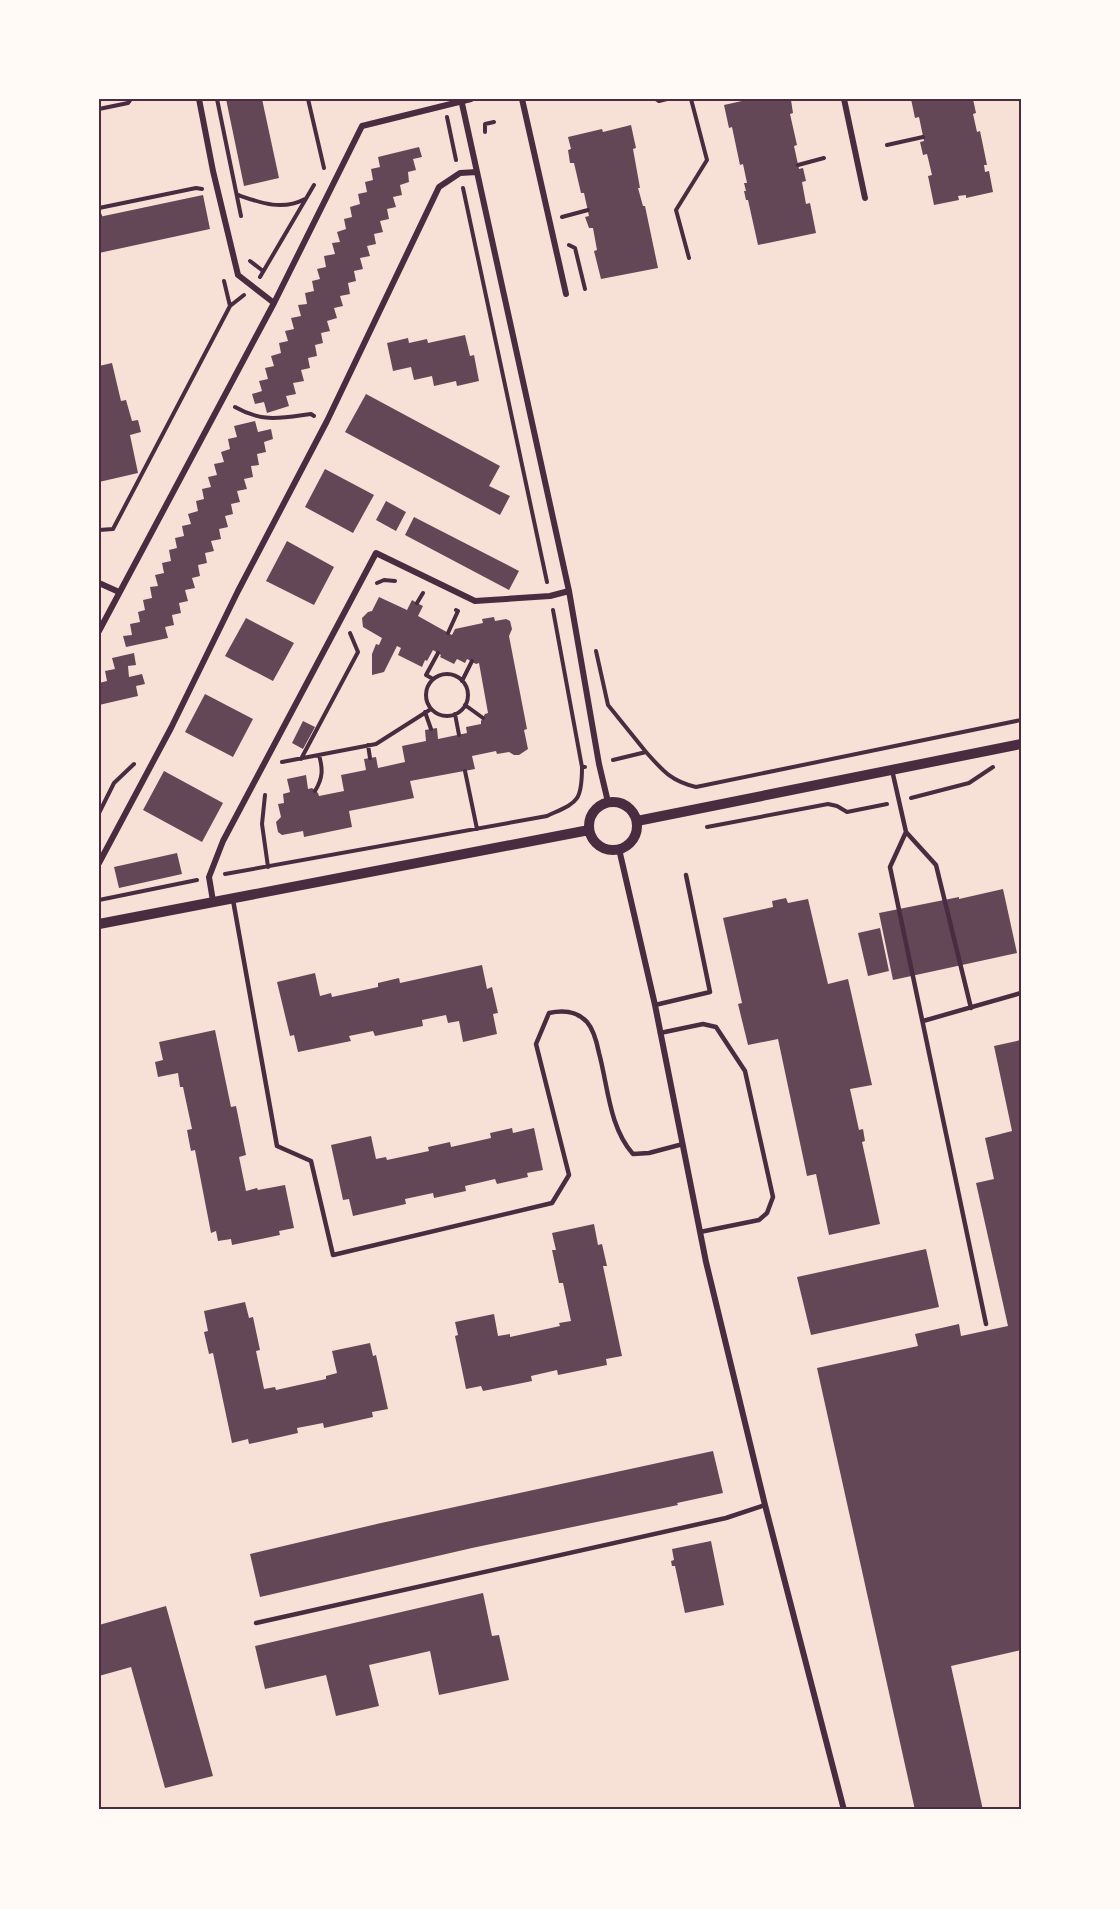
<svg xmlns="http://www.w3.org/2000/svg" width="1120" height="1909" viewBox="0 0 1120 1909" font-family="'Asap Condensed',sans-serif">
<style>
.building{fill:#644757}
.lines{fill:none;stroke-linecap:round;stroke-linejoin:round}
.path{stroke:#4a2c40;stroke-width:4}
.service{stroke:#4a2c40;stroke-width:4.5}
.minor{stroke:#4a2c40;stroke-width:6}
.tertiary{stroke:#4a2c40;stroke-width:10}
.neatline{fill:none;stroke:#4a2c40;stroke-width:2}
</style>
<rect width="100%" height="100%" fill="#f7e1d7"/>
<path class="building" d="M 226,99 L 262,99 L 279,178 L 244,186 Z
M 751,99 L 791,100 L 793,113 L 790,114 L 797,145 L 794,146 L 799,169 L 803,168 L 806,181 L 802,182 L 806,204 L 810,203 L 816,233 L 758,245 L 748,200 L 746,200 L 744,191 L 746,191 L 744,183 L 747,183 L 743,164 L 740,165 L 732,127 L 729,128 L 724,105 Z
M 911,99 L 973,99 L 976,113 L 973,114 L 977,132 L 980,131 L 987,165 L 984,165 L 985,172 L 989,171 L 993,192 L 966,198 L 966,195 L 958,196 L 959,200 L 934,205 L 928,176 L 932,175 L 927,154 L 923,155 L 920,142 L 924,141 L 919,117 L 915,118 Z
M 631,125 L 636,148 L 633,149 L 640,188 L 638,188 L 643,206 L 645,206 L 658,268 L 601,279 L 594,251 L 597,250 L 593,228 L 589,228 L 585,217 L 589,216 L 584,193 L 581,193 L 574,163 L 570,163 L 568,150 L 571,149 L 568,137 L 602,129 L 603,132 Z
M 419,147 L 422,157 L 413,159 L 416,170 L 408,172 L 409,182 L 400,185 L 402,195 L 393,197 L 396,207 L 387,209 L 389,219 L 380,221 L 383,232 L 374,234 L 376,244 L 367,246 L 370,256 L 360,258 L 363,269 L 354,271 L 356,281 L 348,283 L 350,294 L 340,296 L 343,306 L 334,308 L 337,318 L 327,321 L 330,331 L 321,333 L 323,343 L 315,345 L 317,356 L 308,358 L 310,368 L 301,370 L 304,381 L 293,383 L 296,394 L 286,396 L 289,406 L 267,413 L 264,402 L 255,404 L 252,394 L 262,391 L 259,381 L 268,379 L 265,368 L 274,366 L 271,356 L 281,353 L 279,343 L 288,341 L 285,331 L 294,329 L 291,318 L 301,316 L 298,305 L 307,304 L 305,293 L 314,291 L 312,281 L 320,279 L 317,269 L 326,267 L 324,256 L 335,254 L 332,243 L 340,242 L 337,232 L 346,229 L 344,219 L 352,217 L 350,207 L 360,204 L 358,194 L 367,192 L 365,182 L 373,180 L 371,169 L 380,167 L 378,157 Z
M 203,195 L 210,229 L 99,253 L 99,217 Z
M 465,335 L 470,356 L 474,355 L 479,381 L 457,386 L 456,381 L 434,386 L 432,376 L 414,380 L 411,367 L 393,371 L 387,343 L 408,338 L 409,343 L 427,339 L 428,343 Z
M 112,363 L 121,401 L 126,400 L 132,421 L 138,420 L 141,432 L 130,435 L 138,473 L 99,482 L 99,366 Z
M 366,394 L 500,466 L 489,486 L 510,496 L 500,515 L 345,432 Z
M 255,421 L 258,432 L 271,429 L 273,439 L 264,442 L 266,452 L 257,454 L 259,465 L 251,466 L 253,477 L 244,479 L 247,489 L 237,491 L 240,502 L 231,504 L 233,514 L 225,516 L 228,527 L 219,529 L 221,539 L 211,541 L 214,551 L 205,553 L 207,563 L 198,565 L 200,576 L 192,578 L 195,588 L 185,590 L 188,601 L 179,603 L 181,613 L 172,615 L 174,625 L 165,627 L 168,638 L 126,647 L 123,636 L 132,635 L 130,624 L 140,622 L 138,612 L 145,610 L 143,600 L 152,598 L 150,587 L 158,586 L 155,575 L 164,573 L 162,563 L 171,561 L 169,550 L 177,548 L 175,538 L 184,536 L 182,526 L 191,524 L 188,514 L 198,511 L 196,501 L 204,499 L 202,489 L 211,487 L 208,477 L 217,475 L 214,464 L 224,462 L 221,452 L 230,449 L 228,439 L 237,437 L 234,426 Z
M 325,469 L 374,495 L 353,533 L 305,507 Z
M 386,501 L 406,512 L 396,531 L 376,520 Z
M 414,517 L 519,571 L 509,590 L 405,535 Z
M 287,541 L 334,567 L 314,605 L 266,581 Z
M 379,597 L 407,610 L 412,600 L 417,603 L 423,606 L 418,616 L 452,635 L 455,629 L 483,623 L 482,619 L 494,617 L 495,621 L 506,619 L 510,621 L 512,629 L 509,636 L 527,729 L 524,730 L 528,749 L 519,755 L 514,755 L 509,752 L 497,754 L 496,751 L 472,756 L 475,769 L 410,781 L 414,798 L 349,811 L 352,827 L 304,837 L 303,831 L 282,835 L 278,832 L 276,822 L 281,817 L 278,804 L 284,803 L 283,794 L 290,792 L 287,779 L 306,775 L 308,789 L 312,788 L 318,793 L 319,796 L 344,791 L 341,775 L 366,770 L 364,759 L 376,757 L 378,768 L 405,762 L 402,746 L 426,741 L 425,730 L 437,728 L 438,739 L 467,733 L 466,727 L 481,724 L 481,721 L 485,714 L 488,713 L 479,663 L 476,664 L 467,659 L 465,663 L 457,659 L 454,664 L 440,657 L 441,655 L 433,650 L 427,661 L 425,660 L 422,667 L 398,655 L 401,648 L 397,646 L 384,672 L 372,675 L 372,654 L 376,644 L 379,645 L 382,638 L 363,627 L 362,618 L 368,612 L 372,611 Z
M 246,618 L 294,643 L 273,681 L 225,656 Z
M 134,653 L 136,665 L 128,666 L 129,677 L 142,674 L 145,684 L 136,686 L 138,696 L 99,705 L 99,694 L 101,694 L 99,683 L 107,681 L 105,671 L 115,669 L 112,658 Z
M 205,694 L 253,719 L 233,757 L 185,732 Z
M 303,721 L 315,727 L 303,749 L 292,743 Z
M 164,771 L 223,803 L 202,842 L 143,810 Z
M 177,853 L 182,874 L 119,888 L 114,867 Z
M 1003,889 L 1017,953 L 893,980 L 879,913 L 959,897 L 959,899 Z
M 786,898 L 788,903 L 808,899 L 828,984 L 848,979 L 872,1085 L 850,1089 L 859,1130 L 863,1129 L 865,1141 L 862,1142 L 880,1224 L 829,1235 L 816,1174 L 807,1176 L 778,1039 L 748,1045 L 738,1004 L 742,1003 L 723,918 L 773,907 L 772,901 Z
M 880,928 L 889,971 L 868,976 L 858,933 Z
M 482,965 L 487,989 L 492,987 L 498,1013 L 493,1014 L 497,1034 L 463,1042 L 459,1021 L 448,1023 L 446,1015 L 422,1020 L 423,1026 L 375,1036 L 373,1031 L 349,1036 L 351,1041 L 298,1052 L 294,1035 L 290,1036 L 277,982 L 315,973 L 320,996 L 331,993 L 332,997 L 378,987 L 378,983 L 399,978 L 400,983 Z
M 215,1030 L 231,1107 L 236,1106 L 246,1155 L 239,1157 L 246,1191 L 257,1188 L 258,1190 L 285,1185 L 294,1228 L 279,1231 L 280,1235 L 232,1245 L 231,1239 L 218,1241 L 216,1231 L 211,1233 L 195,1150 L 191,1151 L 189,1141 L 187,1130 L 192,1129 L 183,1087 L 180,1087 L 178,1073 L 158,1077 L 155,1062 L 163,1060 L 159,1042 Z
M 1021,1040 L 1021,1650 L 951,1666 L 983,1810 L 915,1810 L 817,1368 L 918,1346 L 915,1334 L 959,1324 L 961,1336 L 1008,1326 L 976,1183 L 994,1179 L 985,1138 L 1012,1131 L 994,1046 Z
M 512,1128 L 513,1133 L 534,1128 L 543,1170 L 527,1173 L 528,1177 L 497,1184 L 495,1179 L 465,1186 L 466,1191 L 434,1198 L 433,1193 L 405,1199 L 406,1204 L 353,1216 L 349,1199 L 343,1200 L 331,1145 L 371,1136 L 376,1159 L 386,1157 L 387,1160 L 429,1151 L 428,1147 L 450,1142 L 451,1147 L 491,1138 L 490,1133 Z
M 594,1224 L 598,1245 L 602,1244 L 607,1266 L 603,1266 L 622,1356 L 606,1359 L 607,1365 L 558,1375 L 557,1370 L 531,1376 L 532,1381 L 483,1391 L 481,1386 L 466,1389 L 455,1336 L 458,1335 L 455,1322 L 494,1314 L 498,1336 L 510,1334 L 510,1337 L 560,1326 L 559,1323 L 571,1321 L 563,1283 L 559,1283 L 552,1250 L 556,1250 L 552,1233 Z
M 926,1249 L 939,1307 L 811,1335 L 797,1277 Z
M 245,1302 L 249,1318 L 253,1317 L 260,1350 L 256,1351 L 264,1389 L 275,1387 L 276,1390 L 326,1379 L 326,1376 L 337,1373 L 332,1351 L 370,1343 L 373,1356 L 376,1355 L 388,1409 L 372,1412 L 373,1417 L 324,1428 L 323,1423 L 297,1428 L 298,1433 L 249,1444 L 248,1439 L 232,1443 L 213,1353 L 209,1354 L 204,1332 L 208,1331 L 204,1311 Z
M 713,1451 L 723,1493 L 677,1503 L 678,1505 L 472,1548 L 260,1597 L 250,1554 L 381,1523 Z
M 711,1541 L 724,1605 L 685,1613 L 675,1566 L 672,1566 L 671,1561 L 674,1560 L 672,1549 Z
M 483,1593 L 492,1636 L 499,1635 L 509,1680 L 439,1695 L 430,1651 L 369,1665 L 379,1706 L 336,1716 L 326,1675 L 265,1689 L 255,1646 Z
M 166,1606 L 213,1776 L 165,1788 L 131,1667 L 99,1676 L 99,1625 Z"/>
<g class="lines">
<path class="path" d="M 217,99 L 241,216
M 308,99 L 324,168
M 656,99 L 659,101 L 667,99
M 99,109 L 128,103 L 131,99
M 447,117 L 456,160
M 485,132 L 485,124 L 494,122
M 887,145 L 923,137
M 798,165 L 824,158
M 463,188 L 547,582
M 238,195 C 261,203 282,211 305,199
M 99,208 L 196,188 L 202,189
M 99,214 L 100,216
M 562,217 L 588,210
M 569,245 L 575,248 L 585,289
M 689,258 L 676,210 L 707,160 L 691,99
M 250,261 L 263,271
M 260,277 L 314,185
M 224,281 L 230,306
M 235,407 C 263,423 281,418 311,414 L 314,416
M 99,530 L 113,529 L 230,306 L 244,295
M 377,583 L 384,580 L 395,581
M 417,603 L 423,593
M 553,610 L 582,767 L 585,767
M 448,633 L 458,611 L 456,610
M 596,651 L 608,705 L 646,752
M426 695a21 21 0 1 1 42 0a21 21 0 1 1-42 0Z
M 433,679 L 426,675 L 438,653
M 462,681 L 472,661
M 465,705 L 483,718
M 425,712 L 431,729
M 455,714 L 459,735
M 368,745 L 370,758
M 301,759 L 358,652 L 350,633
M 613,760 L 646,752 C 663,771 671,781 696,787 L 1021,720
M 282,762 L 376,744 L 431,709
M 465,771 L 477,829
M 315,791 C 323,778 323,769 319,755
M 265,795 L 262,824 L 268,867
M 911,798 L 969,783 L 993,767
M 99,813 L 114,783 L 134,764
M 707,827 L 828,804 L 837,806 L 847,812 L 887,804
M 225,874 L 547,816 C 577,802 582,803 582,767
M 99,900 L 197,880"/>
<path class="service" d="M 892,770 L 906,832 L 936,865 L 971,1008
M 906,832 L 890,867 L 986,1324
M 233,900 L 277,1146 L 311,1161 L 333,1255 L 552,1203 L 569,1175 L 536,1044 L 549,1013 C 563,1010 577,1011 587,1022 C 594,1030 597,1043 599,1053 C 608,1086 609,1127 633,1154 L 649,1153 L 683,1144
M 655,1005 L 710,992 L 686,875
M 923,1021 L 1021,993
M 660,1033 L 703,1024 L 716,1027 L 745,1071 L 773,1197 L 767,1213 L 759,1220 L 700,1232
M 256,1623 L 726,1518 L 765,1505"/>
<path class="minor" d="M 199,99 L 213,171 L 238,275 L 274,303
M 461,99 L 569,591 L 599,764 L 608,802
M 522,99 L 566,294
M 844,99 L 865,198
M 99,583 L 119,592
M 99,631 L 274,303 L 362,126 L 471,99
M 619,849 L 655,1005 L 706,1262 L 765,1505 L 844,1810
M 99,863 L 171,728 L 238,591 L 327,421 L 439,187 L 460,173 L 477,172
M 213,901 L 209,877 L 223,841 L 376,553 L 475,601 L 550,596 L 569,591"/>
<path class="tertiary" d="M589 826a24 24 0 1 1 48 0a24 24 0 1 1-48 0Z
M 637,821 L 1021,744
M 99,924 L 589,830"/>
</g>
<rect width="1120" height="1909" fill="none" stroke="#fffaf5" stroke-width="201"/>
<rect x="100" y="100" width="920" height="1708" class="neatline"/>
</svg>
